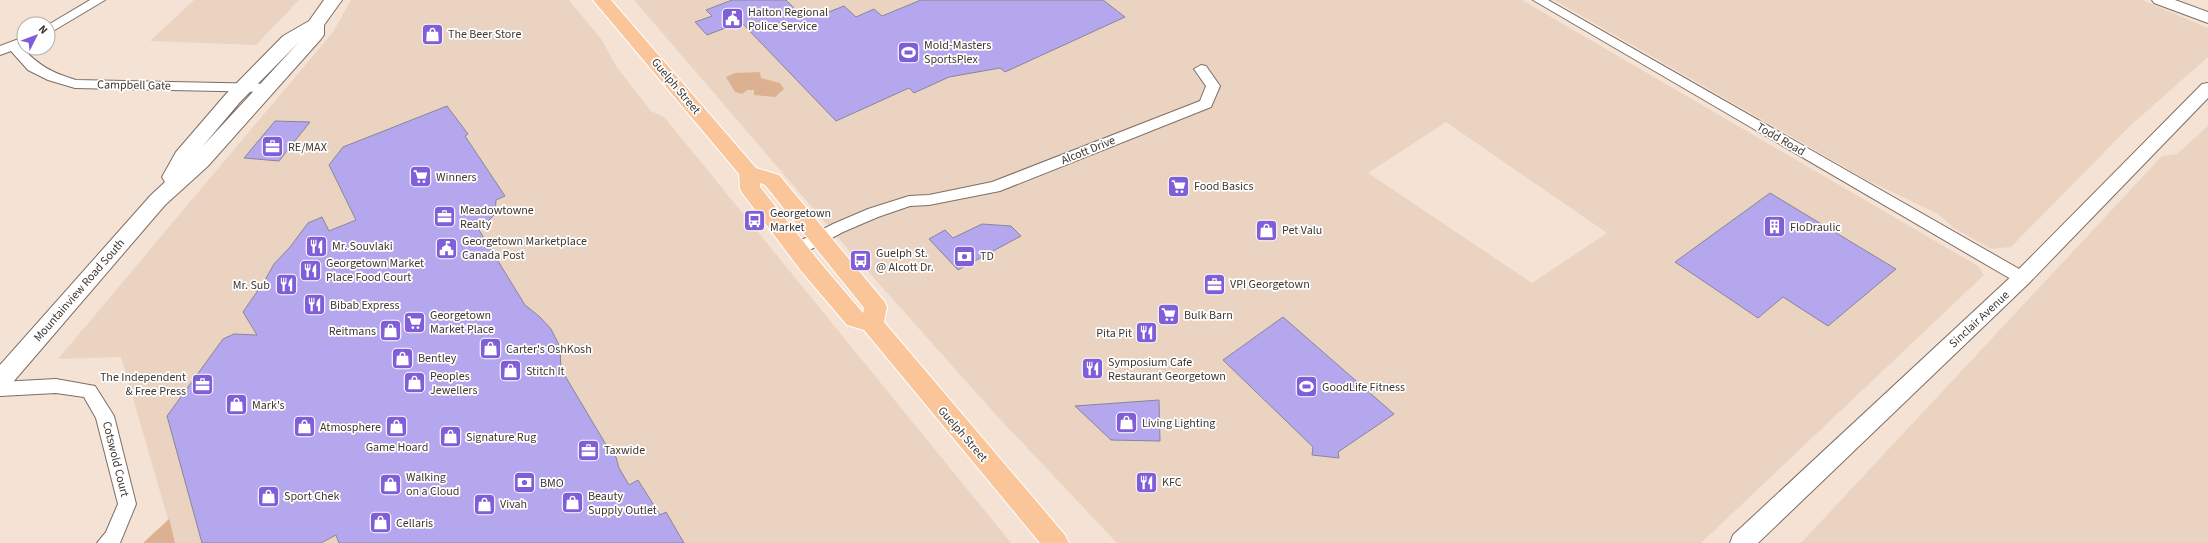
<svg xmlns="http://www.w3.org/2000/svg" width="2208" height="543" viewBox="0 0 2208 543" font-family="'Source Sans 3',sans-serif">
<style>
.built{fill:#ebd3c2;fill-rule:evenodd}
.green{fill:#dcb191}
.building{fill:#b4a7ed;stroke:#898698}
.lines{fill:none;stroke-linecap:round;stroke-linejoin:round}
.minor-casing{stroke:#7e6e63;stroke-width:2}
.tertiary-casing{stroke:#7e6e63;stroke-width:2}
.secondary-casing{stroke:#7e6e63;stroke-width:2}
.primary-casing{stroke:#fff;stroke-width:2}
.minor{fill:#fff;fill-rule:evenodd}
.tertiary{fill:#fff;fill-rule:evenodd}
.secondary{fill:#fff;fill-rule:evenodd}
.primary{fill:#fac699;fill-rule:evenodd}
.labels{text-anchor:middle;stroke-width:3.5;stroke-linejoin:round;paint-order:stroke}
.poi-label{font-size:12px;fill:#3e3732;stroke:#fff;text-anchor:start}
.street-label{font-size:12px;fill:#3e3732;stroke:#fff}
</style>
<rect width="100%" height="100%" fill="#f4e2d5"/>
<path class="built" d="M 194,0 L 299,0 L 256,45 L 150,41 Z
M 351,0 L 569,0 L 601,39 L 616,66 L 651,111 L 665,118 L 1011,543 L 175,543 L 121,357 L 58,359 L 333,32 Z
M 634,0 L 1522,0 L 1978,266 L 1984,275 L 1701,543 L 1117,543 L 997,416 L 848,249 ZM 1446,122 L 1607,233 L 1532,283 L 1368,173 Z
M 1554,0 L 2142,0 L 2208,28 L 2208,57 L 2130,126 L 2011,247 L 1991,249 L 1954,228 L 1938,214 L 1867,180 Z
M 2208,126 L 2208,543 L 1801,543 L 2162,156 L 2177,154 Z"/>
<path class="green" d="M 760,72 L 761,78 L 780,83 L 784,89 L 775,97 L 754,95 L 754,90 L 747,90 L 742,94 L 735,92 L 726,77 L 735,73 Z
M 169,518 L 175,543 L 143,543 L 169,519 Z"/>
<path class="building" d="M 732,0 L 786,0 L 803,17 L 821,9 L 826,13 L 844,6 L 856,17 L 874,9 L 882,16 L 921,0 L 1103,0 L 1125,17 L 1005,72 L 1000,68 L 949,77 L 914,93 L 909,88 L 836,121 L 741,22 L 707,35 L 695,22 L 712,16 L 706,10 Z
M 447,106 L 468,134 L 465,136 L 505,196 L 496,200 L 495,214 L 479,230 L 525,305 L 540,317 L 551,329 L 560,347 L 561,369 L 608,448 L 616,457 L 619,468 L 629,485 L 638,480 L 660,515 L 666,512 L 684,543 L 339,543 L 336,535 L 321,543 L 202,543 L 167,416 L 223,339 L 234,334 L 257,335 L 243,312 L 265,280 L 274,264 L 290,247 L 308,223 L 322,217 L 329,231 L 356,220 L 329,165 L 343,147 Z
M 275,121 L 310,122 L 279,161 L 244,158 Z
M 1770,193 L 1896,269 L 1828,326 L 1783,297 L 1758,318 L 1675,262 Z
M 982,224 L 1011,226 L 1021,236 L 958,270 L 929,239 L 945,230 L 953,238 Z
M 1283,317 L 1394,414 L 1338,452 L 1339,458 L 1312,455 L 1313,447 L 1223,360 Z
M 1159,400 L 1160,441 L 1111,440 L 1075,406 Z"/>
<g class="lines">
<defs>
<path id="minor" d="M 90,0 L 105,0 L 48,34 L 48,25 Z
M 1533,0 L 1548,0 L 2028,274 L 2030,278 L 2028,282 L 2022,284 L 2016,282 Z
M 24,37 L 24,46 L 21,47 C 40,66 50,72 76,80 L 268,84 L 275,88 L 268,92 L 75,88 L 48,80 L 28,70 L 11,51 L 0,55 L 0,46 Z
M 1201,65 L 1206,66 L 1220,86 L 1211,107 L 1000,191 L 929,205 L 910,206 L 878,217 L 843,232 L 804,253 L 798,255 L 792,253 L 790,249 L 792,245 L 833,224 L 868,209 L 909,196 L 929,195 L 992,182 L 1200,101 L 1206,86 L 1194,69 Z
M 56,379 L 95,386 L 114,416 L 136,504 L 120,543 L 97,543 L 106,532 L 118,504 L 96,418 L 84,397 L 56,393 L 0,396 L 0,382 Z"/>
<path id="tertiary" d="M 2152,0 L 2175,0 L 2208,12 L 2208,23 L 2154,3 Z
M 2208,83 L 2208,98 L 2029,283 L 1758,543 L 1730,543 L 1733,535 L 2015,273 L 2202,84 Z"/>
<path id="secondary" d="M 324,0 L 342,0 L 324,25 L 324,35 L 321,39 L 208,166 L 165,205 L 8,388 L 0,390 L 0,365 L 151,195 L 165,182 L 162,177 L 176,152 L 226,94 L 283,36 L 309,21 ZM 299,42 L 202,147 L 240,102 Z"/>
<path id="primary" d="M 593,0 L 611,0 L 756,168 L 779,175 L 884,301 L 887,307 L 884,322 L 1065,535 L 1069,543 L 1040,543 L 864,330 L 847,325 L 802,272 L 743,194 L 740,189 L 739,174 ZM 760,183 L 765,185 L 864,308 L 863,313 L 818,260 L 760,187 Z"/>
</defs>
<use href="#minor" class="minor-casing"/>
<use href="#tertiary" class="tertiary-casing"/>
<use href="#secondary" class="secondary-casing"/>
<use href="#primary" class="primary-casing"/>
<use href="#minor" class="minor"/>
<use href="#tertiary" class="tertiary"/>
<use href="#secondary" class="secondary"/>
<use href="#primary" class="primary"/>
</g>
<defs>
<symbol id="civic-square" viewBox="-11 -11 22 22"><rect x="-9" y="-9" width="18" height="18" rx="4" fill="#7f5ed8" stroke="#fff"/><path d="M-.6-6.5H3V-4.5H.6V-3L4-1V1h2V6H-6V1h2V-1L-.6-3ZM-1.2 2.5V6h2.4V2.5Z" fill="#fff"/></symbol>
<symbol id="shop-square" viewBox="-11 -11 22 22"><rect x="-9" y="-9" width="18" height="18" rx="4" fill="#7f5ed8" stroke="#fff"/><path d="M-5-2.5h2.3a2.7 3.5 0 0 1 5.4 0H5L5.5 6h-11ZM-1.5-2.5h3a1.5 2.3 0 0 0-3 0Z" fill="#fff"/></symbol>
<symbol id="stadium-square" viewBox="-11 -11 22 22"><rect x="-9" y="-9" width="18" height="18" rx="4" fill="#7f5ed8" stroke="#fff"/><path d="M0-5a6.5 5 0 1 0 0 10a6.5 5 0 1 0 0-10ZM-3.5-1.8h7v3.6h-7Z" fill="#fff"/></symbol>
<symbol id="office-square" viewBox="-11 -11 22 22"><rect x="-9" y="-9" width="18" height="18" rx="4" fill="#7f5ed8" stroke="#fff"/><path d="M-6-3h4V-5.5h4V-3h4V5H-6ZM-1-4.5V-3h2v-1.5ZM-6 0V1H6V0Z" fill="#fff"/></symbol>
<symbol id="supermarket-square" viewBox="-11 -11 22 22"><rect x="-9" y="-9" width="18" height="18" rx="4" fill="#7f5ed8" stroke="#fff"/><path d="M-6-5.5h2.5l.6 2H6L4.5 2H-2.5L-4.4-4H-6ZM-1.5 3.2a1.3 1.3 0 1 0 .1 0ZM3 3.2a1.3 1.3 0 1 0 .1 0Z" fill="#fff"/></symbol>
<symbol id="bus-square" viewBox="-11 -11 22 22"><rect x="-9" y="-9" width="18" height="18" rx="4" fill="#7f5ed8" stroke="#fff"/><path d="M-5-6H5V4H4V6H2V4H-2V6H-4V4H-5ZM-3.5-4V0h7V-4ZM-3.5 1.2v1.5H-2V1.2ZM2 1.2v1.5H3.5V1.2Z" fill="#fff"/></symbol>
<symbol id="building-square" viewBox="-11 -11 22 22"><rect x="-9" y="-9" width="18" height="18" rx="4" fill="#7f5ed8" stroke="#fff"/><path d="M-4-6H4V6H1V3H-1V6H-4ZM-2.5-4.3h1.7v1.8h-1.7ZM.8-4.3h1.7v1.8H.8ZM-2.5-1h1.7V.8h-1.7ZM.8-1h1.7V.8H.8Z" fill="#fff"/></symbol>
<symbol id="restaurant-square" viewBox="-11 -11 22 22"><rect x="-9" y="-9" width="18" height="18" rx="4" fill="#7f5ed8" stroke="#fff"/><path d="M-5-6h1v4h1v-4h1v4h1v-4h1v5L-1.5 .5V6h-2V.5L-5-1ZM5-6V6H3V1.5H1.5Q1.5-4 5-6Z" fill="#fff"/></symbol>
<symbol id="bank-square" viewBox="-11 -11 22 22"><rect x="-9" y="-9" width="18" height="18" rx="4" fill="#7f5ed8" stroke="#fff"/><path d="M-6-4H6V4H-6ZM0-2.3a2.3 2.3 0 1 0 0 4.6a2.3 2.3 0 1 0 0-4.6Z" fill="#fff"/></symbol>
</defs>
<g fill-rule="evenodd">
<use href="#civic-square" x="720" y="6" width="25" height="25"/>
<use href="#shop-square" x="420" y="22" width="25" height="25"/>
<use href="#stadium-square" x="896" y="40" width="25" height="25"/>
<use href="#office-square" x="260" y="134" width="25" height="25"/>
<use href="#supermarket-square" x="408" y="164" width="25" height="25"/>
<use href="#supermarket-square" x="1166" y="174" width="25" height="25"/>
<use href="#office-square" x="432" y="204" width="25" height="25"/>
<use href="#bus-square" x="742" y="208" width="25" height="25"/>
<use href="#building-square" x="1762" y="214" width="25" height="25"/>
<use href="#shop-square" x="1254" y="218" width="25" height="25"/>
<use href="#restaurant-square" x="304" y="234" width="25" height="25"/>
<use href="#civic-square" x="434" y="236" width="25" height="25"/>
<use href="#bank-square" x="952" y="244" width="25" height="25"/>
<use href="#bus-square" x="848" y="248" width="25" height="25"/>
<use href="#restaurant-square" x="298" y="258" width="25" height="25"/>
<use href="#office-square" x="1202" y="272" width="25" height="25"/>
<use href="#restaurant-square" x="274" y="272" width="25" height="25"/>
<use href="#restaurant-square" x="302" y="292" width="25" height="25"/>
<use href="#supermarket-square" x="1156" y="302" width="25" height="25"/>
<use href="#supermarket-square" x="402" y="310" width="25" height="25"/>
<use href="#shop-square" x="378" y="318" width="25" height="25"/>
<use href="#restaurant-square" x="1134" y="320" width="25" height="25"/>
<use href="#shop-square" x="478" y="336" width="25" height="25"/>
<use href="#shop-square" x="390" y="346" width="25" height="25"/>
<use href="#restaurant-square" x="1080" y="356" width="25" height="25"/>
<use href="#shop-square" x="498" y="358" width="25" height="25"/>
<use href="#shop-square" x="402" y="370" width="25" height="25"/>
<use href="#office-square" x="190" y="372" width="25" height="25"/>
<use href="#stadium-square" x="1294" y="374" width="25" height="25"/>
<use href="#shop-square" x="224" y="392" width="25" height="25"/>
<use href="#shop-square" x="1114" y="410" width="25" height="25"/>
<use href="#shop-square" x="384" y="414" width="25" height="25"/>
<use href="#shop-square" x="292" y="414" width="25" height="25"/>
<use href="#shop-square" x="438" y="424" width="25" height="25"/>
<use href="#office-square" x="576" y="438" width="25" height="25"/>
<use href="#restaurant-square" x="1134" y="470" width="25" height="25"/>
<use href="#bank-square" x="512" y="470" width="25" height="25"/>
<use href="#shop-square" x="378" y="472" width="25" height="25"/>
<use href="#shop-square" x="256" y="484" width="25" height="25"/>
<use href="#shop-square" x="560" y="490" width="25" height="25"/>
<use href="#shop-square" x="472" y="492" width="25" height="25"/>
<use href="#shop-square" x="368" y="510" width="25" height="25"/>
</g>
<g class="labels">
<g class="poi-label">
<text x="748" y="16">Halton Regional<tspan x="748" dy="14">Police Service</tspan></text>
<text x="448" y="38">The Beer Store</text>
<text x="924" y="49">Mold-Masters<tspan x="924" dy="14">SportsPlex</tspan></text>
<text x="288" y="151">RE/MAX</text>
<text x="436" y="181">Winners</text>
<text x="1194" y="190">Food Basics</text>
<text x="460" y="214">Meadowtowne<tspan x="460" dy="14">Realty</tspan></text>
<text x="770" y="217">Georgetown<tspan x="770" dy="14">Market</tspan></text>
<text x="1790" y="231">FloDraulic</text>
<text x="1282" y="234">Pet Valu</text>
<text x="462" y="245">Georgetown Marketplace<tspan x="462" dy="14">Canada Post</tspan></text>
<text x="332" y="250">Mr. Souvlaki</text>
<text x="876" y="257">Guelph St.<tspan x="876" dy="14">@ Alcott Dr.</tspan></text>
<text x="980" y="260">TD</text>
<text x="326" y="267">Georgetown Market<tspan x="326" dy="14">Place Food Court</tspan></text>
<text x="1230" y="288">VPI Georgetown</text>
<text x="270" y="289" text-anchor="end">Mr. Sub</text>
<text x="330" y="309">Bibab Express</text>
<text x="430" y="319">Georgetown<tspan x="430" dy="14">Market Place</tspan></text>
<text x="1184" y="319">Bulk Barn</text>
<text x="376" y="335" text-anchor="end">Reitmans</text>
<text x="1132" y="337" text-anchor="end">Pita Pit</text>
<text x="506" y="353">Carter's OshKosh</text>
<text x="418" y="362">Bentley</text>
<text x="1108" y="366">Symposium Cafe<tspan x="1108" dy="14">Restaurant Georgetown</tspan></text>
<text x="526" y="375">Stitch It</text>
<text x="430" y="380">Peoples<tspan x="430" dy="14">Jewellers</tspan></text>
<text x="186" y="381" text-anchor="end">The Independent<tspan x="186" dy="14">&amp; Free Press</tspan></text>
<text x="1322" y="391">GoodLife Fitness</text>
<text x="252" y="409">Mark's</text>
<text x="1142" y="427">Living Lighting</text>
<text x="320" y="431">Atmosphere</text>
<text x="466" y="441">Signature Rug</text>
<text x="397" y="451" text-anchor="middle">Game Hoard</text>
<text x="604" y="454">Taxwide</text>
<text x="406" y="481">Walking<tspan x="406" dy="14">on a Cloud</tspan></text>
<text x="1162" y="486">KFC</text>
<text x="540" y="487">BMO</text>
<text x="284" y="500">Sport Chek</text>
<text x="588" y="500">Beauty<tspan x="588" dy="14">Supply Outlet</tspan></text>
<text x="500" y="508">Vivah</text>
<text x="396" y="527">Cellaris</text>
</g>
<g class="street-label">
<text transform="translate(134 85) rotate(1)" y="4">Campbell Gate</text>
<text transform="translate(676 86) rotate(50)" y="4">Guelph Street</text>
<text transform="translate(1781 139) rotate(30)" y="4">Todd Road</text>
<text transform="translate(1088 150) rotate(-22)" y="4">Alcott Drive</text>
<text transform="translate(79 290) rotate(-49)" y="4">Mountainview Road South</text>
<text transform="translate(1979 319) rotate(-43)" y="4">Sinclair Avenue</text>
<text transform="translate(963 434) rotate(49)" y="4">Guelph Street</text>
<text transform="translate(116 459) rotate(76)" y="4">Cotswold Court</text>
</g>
</g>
<g transform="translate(36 36) rotate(48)"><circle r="19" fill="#ffffff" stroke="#b2afad"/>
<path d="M0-3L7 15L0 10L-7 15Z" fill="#7f5ed8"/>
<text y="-6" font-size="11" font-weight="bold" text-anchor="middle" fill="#3e3732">N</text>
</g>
</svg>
